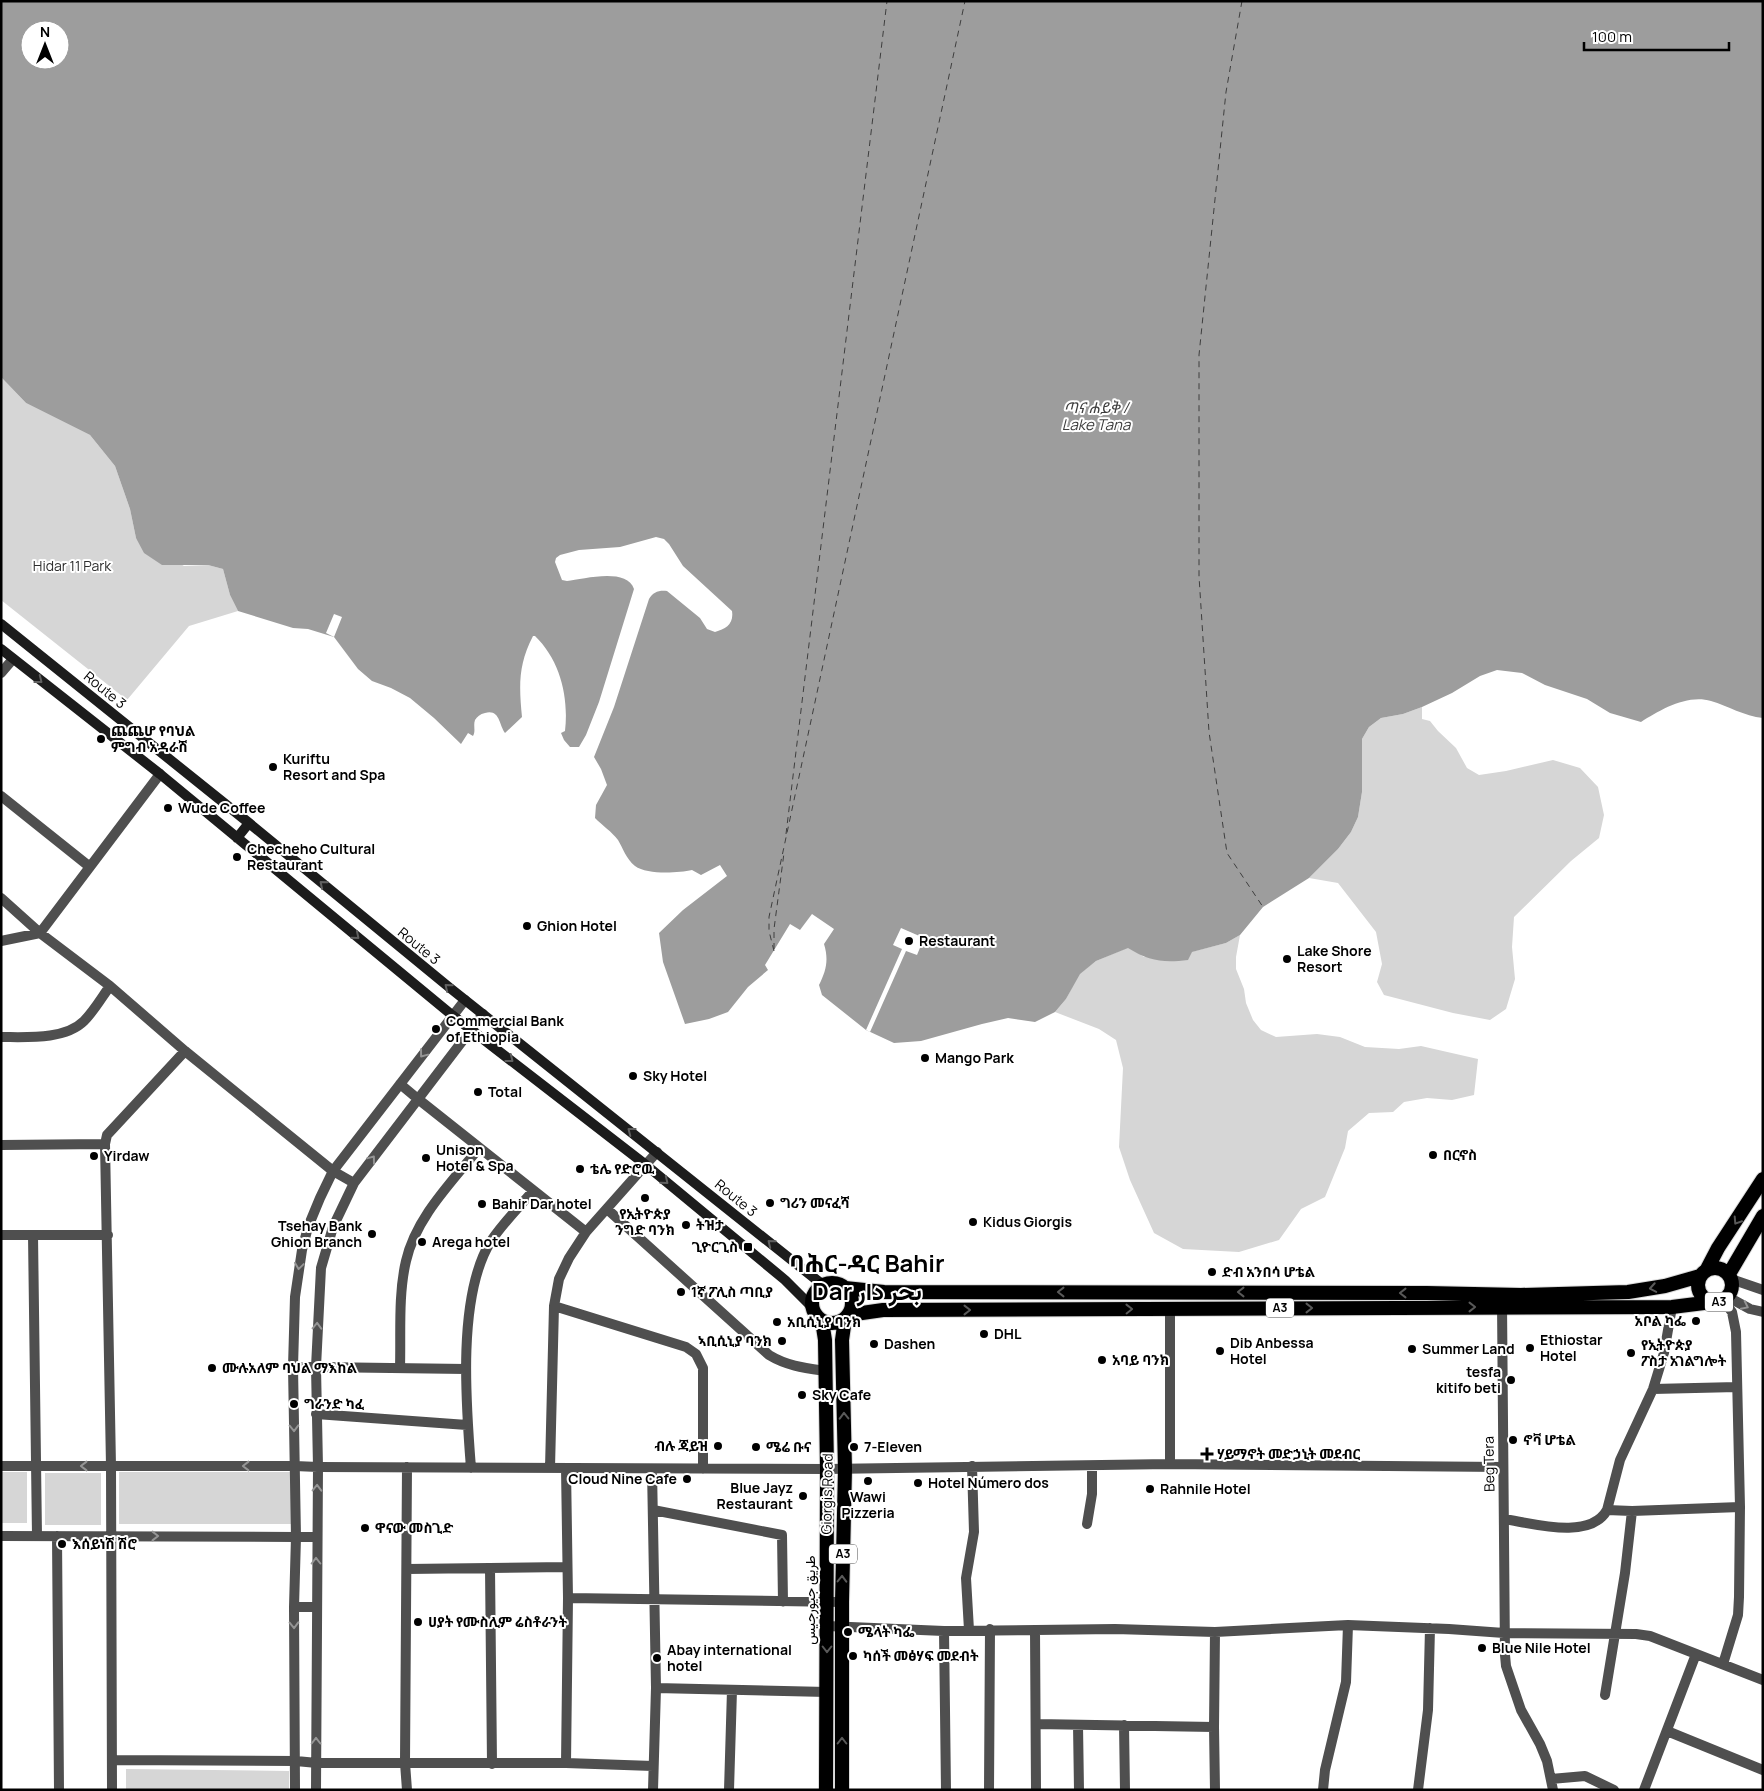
<svg xmlns="http://www.w3.org/2000/svg" width="1764" height="1791" viewBox="0 0 1764 1791" font-family="Manrope,Vazirmatn,'Noto Sans Ethiopic',sans-serif">
<style>
.green{fill:#d6d6d6}
.water{fill:#9d9d9d;fill-rule:evenodd}
.pier{fill:#fff}
.lines{fill:none;stroke-linecap:round;stroke-linejoin:round}
.ferry{stroke:#3e3e3e;stroke-width:1;stroke-dasharray:6 5;stroke-linecap:butt}
.trunk-casing{stroke:#dbdbdb;stroke-width:16}
.minor{stroke:#4f4f4f;stroke-width:10}
.tertiary{stroke:#4f4f4f;stroke-width:10}
.secondary{stroke:#1c1c1c;stroke-width:10}
.trunk{stroke:#000;stroke-width:14}
.oneway{stroke:#606060}
.oneway2{stroke:#959595}
.oneway3{stroke:#595959}
.poi-dot{fill:#000;stroke:#fff;stroke-width:2}
.labels{text-anchor:middle;stroke-width:4;stroke-linejoin:round;paint-order:stroke}
.shield{fill:#fff;stroke:#4c4c4c;stroke-width:1}
.shield-label{font-size:12px;font-weight:bold;fill:#000}
.park-label{font-size:14px;fill:#2d2d2d;stroke:#fff}
.street-label{font-size:14px;fill:#000;stroke:#fff}
.poi-label{font-size:14px;font-weight:bold;fill:#000;stroke:#fff;text-anchor:start}
.water-label{font-size:15px;font-style:italic;fill:#3e3e3e;stroke:#fff}
.town-label{font-size:24px;font-weight:bold;fill:#000;stroke:#fff}
</style>
<rect width="100%" height="100%" fill="#fff"/>
<path class="green" d="M 1,377 L 26,403 L 90,435 L 115,466 L 130,509 L 136,538 L 184,566 L 208,565 L 223,569 L 230,595 L 238,611 L 189,626 L 127,700 L 1,600 Z
M 1422,707 L 1422,719 L 1430,721 L 1438,731 L 1456,748 L 1467,768 L 1479,775 L 1506,771 L 1553,760 L 1580,768 L 1598,787 L 1604,815 L 1599,838 L 1571,861 L 1514,917 L 1512,947 L 1515,979 L 1506,1009 L 1490,1020 L 1453,1013 L 1384,995 L 1377,982 L 1382,964 L 1376,932 L 1338,883 L 1309,878 L 1338,849 L 1351,832 L 1358,817 L 1362,792 L 1362,739 L 1369,727 L 1381,718 L 1403,714 Z
M 1240,935 L 1236,957 L 1236,969 L 1244,989 L 1246,1003 L 1253,1020 L 1261,1030 L 1276,1037 L 1317,1034 L 1340,1037 L 1365,1047 L 1399,1049 L 1421,1046 L 1478,1059 L 1474,1095 L 1452,1100 L 1427,1098 L 1404,1102 L 1393,1112 L 1369,1113 L 1348,1131 L 1345,1148 L 1325,1197 L 1301,1209 L 1279,1240 L 1239,1252 L 1183,1249 L 1154,1233 L 1130,1180 L 1119,1147 L 1123,1068 L 1116,1040 L 1099,1029 L 1055,1012 L 1066,999 L 1079,974 L 1096,961 L 1129,947 L 1144,957 L 1191,952 L 1226,943 Z
M 1,1472 L 27,1472 L 27,1523 L 1,1523 Z
M 119,1472 L 294,1472 L 294,1524 L 119,1524 Z
M 45,1473 L 101,1473 L 101,1525 L 45,1525 Z
M 126,1769 L 289,1771 L 289,1790 L 126,1790 Z"/>
<path class="water" d="M 1,1 L 1763,1 L 1763,718 C 1744,716 1728,706 1711,701 C 1687,694 1660,710 1641,722 L 1610,713 L 1587,699 L 1545,685 L 1522,673 L 1497,670 L 1480,676 L 1452,693 L 1422,707 L 1403,714 L 1381,718 L 1369,727 L 1362,739 L 1362,792 L 1358,817 L 1351,832 L 1338,849 L 1309,878 L 1263,907 L 1240,935 L 1226,943 L 1192,952 L 1188,960 C 1163,963 1149,961 1128,948 L 1096,961 L 1080,974 L 1066,999 L 1055,1012 L 1035,1022 L 1008,1018 L 982,1024 L 921,1041 L 894,1043 L 866,1030 L 822,995 L 819,985 C 826,971 829,960 824,944 L 834,929 L 812,914 L 800,930 L 790,924 L 765,965 L 768,970 L 748,987 L 728,1012 L 709,1019 L 685,1024 L 663,962 L 659,933 L 683,910 L 727,876 L 720,865 L 701,875 L 692,870 C 678,873 647,875 635,866 C 626,859 623,848 618,840 C 612,832 602,825 595,818 L 596,805 L 607,785 L 601,769 L 594,757 L 614,707 L 649,599 C 653,592 659,590 667,591 L 700,618 L 707,629 L 715,632 C 726,629 734,624 732,611 L 683,566 L 669,544 L 664,539 L 656,537 L 620,547 L 579,550 L 560,555 L 556,558 L 555,562 L 562,580 L 567,581 C 583,579 627,567 634,589 L 599,702 L 586,735 L 579,747 L 570,747 L 564,740 L 561,733 L 565,731 C 569,697 560,660 535,636 L 533,636 C 518,665 519,686 522,717 L 505,733 C 499,725 500,709 485,713 C 480,714 477,717 475,720 C 473,726 476,731 473,736 L 468,733 L 461,744 L 434,718 L 410,698 L 391,688 L 372,681 L 358,669 L 334,637 L 308,629 L 293,628 L 238,611 L 230,595 L 223,569 L 208,565 L 162,565 L 144,553 L 136,538 L 130,509 L 115,466 L 90,435 L 26,403 L 1,377 ZM 30,30 L 60,30 L 60,60 L 30,60 Z"/>
<path class="pier" d="M 334,614 L 342,617 L 334,637 L 326,633 Z
M 901,928 L 924,938 L 917,955 L 906,951 L 870,1032 L 866,1030 L 902,949 L 893,945 Z"/>
<g class="lines">
<path class="ferry" d="M 1242,1 L 1226,92 L 1199,355 L 1199,576 L 1209,732 L 1227,853 L 1263,907
M 786,834 L 887,1
M 774,949 L 774,929 L 784,853
M 774,951 L 769,931 L 769,917 L 965,1"/>
<defs>
<path id="trunk" d="M1698 1285a17 17 0 1 1 34 0a17 17 0 1 1-34 0Z
M 1706,1271 L 1718,1248 L 1763,1179
M 1729,1274 L 1763,1216
M812 1303a20 20 0 1 1 40 0a20 20 0 1 1-40 0Z
M 845,1288 L 884,1292 L 1427,1293 L 1521,1295 L 1628,1292 L 1665,1286 L 1700,1276
M 848,1315 L 883,1310 L 1672,1307 L 1712,1302
M 822,1321 L 825,1340 L 827,1469 L 826,1790
M 842,1790 L 842,1602 L 845,1469 L 842,1340 L 845,1319"/>
</defs>
<use href="#trunk" class="trunk-casing"/>
<path class="minor" d="M 1,673 L 13,659
M 1,796 L 90,867
M 1,898 L 40,933 L 110,986 L 185,1051 L 333,1171
M 1,941 L 40,933 L 160,774
M 1,1037 C 26,1037 65,1040 84,1021 C 94,1011 102,997 110,986
M 418,1099 L 586,1232
M 1,1145 L 105,1144
M 607,1209 L 769,1355 C 787,1366 805,1368 826,1371
M 1,1235 L 108,1235
M 33,1235 L 37,1536
M 1723,1300 L 1732,1312 L 1736,1332 L 1740,1507 L 1739,1597 L 1738,1615 L 1723,1664
M 1502,1303 L 1505,1655 L 1506,1666 L 1521,1710 L 1540,1744 L 1547,1761 L 1553,1790
M 554,1306 L 686,1347 L 696,1354 L 703,1368 L 703,1469
M 1170,1309 L 1170,1464
M 316,1367 L 466,1369
M 400,1368 C 401,1333 398,1295 406,1261 C 416,1217 452,1182 479,1148
M 1653,1389 L 1737,1387
M 316,1414 L 467,1425
M 1,1466 L 295,1466
M 318,1467 L 827,1469 L 1170,1464 L 1503,1467
M 471,1468 C 466,1405 457,1295 491,1241 C 503,1223 519,1207 533,1191
M 550,1468 L 554,1306 L 559,1279 L 569,1258 L 586,1232 L 657,1152
M 566,1468 L 568,1598 L 566,1763
M 652,1469 L 656,1688 L 653,1790
M 653,1510 L 782,1535 L 783,1602
M 1607,1510 L 1632,1511 L 1740,1507
M 1504,1519 C 1531,1523 1590,1541 1607,1510 L 1620,1460 L 1653,1389 L 1664,1353 L 1672,1307
M 1087,1524 L 1092,1494 L 1092,1466
M 1,1536 L 296,1537
M 57,1536 L 59,1790
M 490,1568 L 492,1764
M 407,1569 L 566,1567
M 568,1598 L 842,1602
M 827,1626 L 944,1631 L 1115,1629 L 1215,1632 L 1348,1625 L 1449,1629 L 1504,1633 L 1636,1634 L 1650,1636 L 1763,1680
M 969,1630 L 966,1578 L 974,1532 L 972,1466
M 1035,1630 L 1036,1790
M 944,1631 L 946,1790
M 656,1688 L 827,1692
M 1605,1695 L 1625,1573 L 1632,1511
M 1036,1724 L 1214,1727
M 1078,1725 L 1079,1790
M 1124,1725 L 1125,1790
M 1667,1731 L 1763,1770
M 112,1760 L 296,1761
M 317,1763 L 566,1763 L 653,1766
M 1551,1779 L 1585,1776 L 1614,1790
M 112,1790 L 111,1466 L 105,1144 L 107,1135 L 185,1051
M 407,1790 L 405,1763 L 407,1467
M 729,1790 L 732,1690
M 989,1790 L 990,1629
M 1215,1790 L 1214,1727 L 1215,1632
M 1323,1790 L 1325,1770 L 1346,1682 L 1348,1625
M 1418,1790 L 1428,1710 L 1430,1628
M 1644,1790 L 1696,1654"/>
<path class="tertiary" d="M 400,1084 L 418,1099
M 333,1171 L 354,1183
M 1731,1279 L 1763,1290
M 1728,1297 L 1750,1309 L 1763,1312
M 293,1367 L 316,1367
M 295,1466 L 318,1467
M 296,1537 L 316,1537
M 294,1607 L 316,1607
M 296,1761 L 317,1763
M 295,1790 L 294,1607 L 296,1537 L 293,1367 L 295,1297 L 302,1250 L 308,1227 L 320,1198 L 333,1171 L 465,1000
M 316,1790 L 318,1467 L 316,1367 L 321,1268 L 333,1227 L 354,1183 L 483,1014"/>
<path class="secondary" d="M 1,624 L 249,823 L 450,988 L 823,1285
M 1,649 L 160,774 L 452,1015 L 646,1165 L 785,1280 L 811,1306
M 237,838 L 249,823"/>
<use href="#trunk" class="trunk"/>
</g>
<defs><path id="oneway-chevron" d="M-2-3.5L2.5 0L-2 3.5" fill="none" stroke-width="1.6" stroke-linecap="round" stroke-linejoin="round" transform="scale(1.25)"/></defs>
<g class="oneway">
<use href="#oneway-chevron" transform="translate(39 680) rotate(38)"/>
<use href="#oneway-chevron" transform="translate(323 884) rotate(-140)"/>
<use href="#oneway-chevron" transform="translate(356 936) rotate(40)"/>
<use href="#oneway-chevron" transform="translate(448 987) rotate(-141)"/>
<use href="#oneway-chevron" transform="translate(510 1059) rotate(38)"/>
<use href="#oneway-chevron" transform="translate(631 1131) rotate(-142)"/>
<use href="#oneway-chevron" transform="translate(665 1181) rotate(39)"/>
<use href="#oneway-chevron" transform="translate(771 1243) rotate(-141)"/>
</g>
<g class="oneway2">
<use href="#oneway-chevron" transform="translate(423 1054) rotate(127)"/>
<use href="#oneway-chevron" transform="translate(372 1159) rotate(-53)"/>
<use href="#oneway-chevron" transform="translate(299 1266) rotate(98)"/>
<use href="#oneway-chevron" transform="translate(1745 1306) rotate(26)"/>
<use href="#oneway-chevron" transform="translate(317 1326) rotate(-88)"/>
<use href="#oneway-chevron" transform="translate(294 1428) rotate(89)"/>
<use href="#oneway-chevron" transform="translate(84 1466) rotate(180)"/>
<use href="#oneway-chevron" transform="translate(246 1466) rotate(-180)"/>
<use href="#oneway-chevron" transform="translate(317 1488) rotate(-89)"/>
<use href="#oneway-chevron" transform="translate(155 1536)"/>
<use href="#oneway-chevron" transform="translate(316 1561) rotate(-90)"/>
<use href="#oneway-chevron" transform="translate(294 1625) rotate(89)"/>
<use href="#oneway-chevron" transform="translate(316 1741) rotate(-90)"/>
</g>
<g class="oneway3">
<use href="#oneway-chevron" transform="translate(1737 1221) rotate(123)"/>
<use href="#oneway-chevron" transform="translate(1653 1288) rotate(170)"/>
<use href="#oneway-chevron" transform="translate(1061 1292) rotate(180)"/>
<use href="#oneway-chevron" transform="translate(1241 1292) rotate(-180)"/>
<use href="#oneway-chevron" transform="translate(1403 1293) rotate(-180)"/>
<use href="#oneway-chevron" transform="translate(1472 1307)"/>
<use href="#oneway-chevron" transform="translate(1309 1308)"/>
<use href="#oneway-chevron" transform="translate(1129 1309) rotate(-1)"/>
<use href="#oneway-chevron" transform="translate(967 1310)"/>
<use href="#oneway-chevron" transform="translate(844 1416) rotate(-91)"/>
<use href="#oneway-chevron" transform="translate(842 1579) rotate(-89)"/>
<use href="#oneway-chevron" transform="translate(827 1649) rotate(90)"/>
<use href="#oneway-chevron" transform="translate(842 1741) rotate(-90)"/>
</g>
<g class="poi-dot">
<circle cx="101" cy="739" r="5"/>
<circle cx="273" cy="767" r="5"/>
<circle cx="168" cy="808" r="5"/>
<circle cx="237" cy="857" r="5"/>
<circle cx="527" cy="926" r="5"/>
<circle cx="909" cy="941" r="5"/>
<circle cx="1287" cy="959" r="5"/>
<circle cx="436" cy="1029" r="5"/>
<circle cx="925" cy="1058" r="5"/>
<circle cx="633" cy="1076" r="5"/>
<circle cx="478" cy="1092" r="5"/>
<circle cx="1433" cy="1155" r="5"/>
<circle cx="94" cy="1156" r="5"/>
<circle cx="426" cy="1158" r="5"/>
<circle cx="580" cy="1169" r="5"/>
<circle cx="645" cy="1198" r="5"/>
<circle cx="770" cy="1203" r="5"/>
<circle cx="482" cy="1204" r="5"/>
<circle cx="973" cy="1222" r="5"/>
<circle cx="686" cy="1225" r="5"/>
<circle cx="372" cy="1234" r="5"/>
<circle cx="422" cy="1242" r="5"/>
<rect x="743" y="1242" width="10" height="10" rx="2.5"/>
<circle cx="1212" cy="1272" r="5"/>
<circle cx="681" cy="1292" r="5"/>
<circle cx="1696" cy="1321" r="5"/>
<circle cx="777" cy="1322" r="5"/>
<circle cx="984" cy="1334" r="5"/>
<circle cx="782" cy="1341" r="5"/>
<circle cx="874" cy="1344" r="5"/>
<circle cx="1530" cy="1348" r="5"/>
<circle cx="1412" cy="1349" r="5"/>
<circle cx="1220" cy="1351" r="5"/>
<circle cx="1631" cy="1353" r="5"/>
<circle cx="1102" cy="1360" r="5"/>
<circle cx="212" cy="1368" r="5"/>
<circle cx="1511" cy="1380" r="5"/>
<circle cx="802" cy="1395" r="5"/>
<circle cx="294" cy="1404" r="5"/>
<circle cx="1513" cy="1440" r="5"/>
<circle cx="718" cy="1446" r="5"/>
<circle cx="756" cy="1447" r="5"/>
<circle cx="854" cy="1447" r="5"/>
<path d="M1204.5 1446.5h5v5h5v5h-5v5h-5v-5h-5v-5h5z"/>
<circle cx="687" cy="1479" r="5"/>
<circle cx="868" cy="1481" r="5"/>
<circle cx="918" cy="1483" r="5"/>
<circle cx="1150" cy="1489" r="5"/>
<circle cx="803" cy="1496" r="5"/>
<circle cx="365" cy="1528" r="5"/>
<circle cx="62" cy="1544" r="5"/>
<circle cx="418" cy="1622" r="5"/>
<circle cx="848" cy="1632" r="5"/>
<circle cx="1482" cy="1648" r="5"/>
<circle cx="853" cy="1656" r="5"/>
<circle cx="657" cy="1658" r="5"/>
</g>
<g class="labels">
<g class="shield">
<rect x="1705" y="1292.5" width="28" height="19" rx="4"/>
<rect x="1266" y="1298.5" width="28" height="19" rx="4"/>
<rect x="829" y="1544.5" width="28" height="19" rx="4"/>
</g>
<g class="shield-label">
<text x="1719" y="1306">A3</text>
<text x="1280" y="1312">A3</text>
<text x="843" y="1558">A3</text>
</g>
<g class="park-label">
<text x="72" y="571">Hidar 11 Park</text>
</g>
<g class="street-label">
<text transform="translate(105 690) rotate(39)" y="5">Route 3</text>
<text transform="translate(419 946) rotate(39)" y="5">Route 3</text>
<text transform="translate(736 1198) rotate(39)" y="5">Route 3</text>
<text transform="translate(1489 1464) rotate(-91)" y="5">Beg Tera</text>
<text transform="translate(827 1494) rotate(-89)" y="5">Giorgis Road</text>
<text transform="translate(810 1600) rotate(-90)" y="5">طريق جيورجيس</text>
</g>
<g class="poi-label">
<text x="111" y="736">ጨጨሆ የባህል<tspan x="111" dy="16">ምግብ አዳራሽ</tspan></text>
<text x="283" y="764">Kuriftu<tspan x="283" dy="16">Resort and Spa</tspan></text>
<text x="178" y="813">Wude Coffee</text>
<text x="247" y="854">Checheho Cultural<tspan x="247" dy="16">Restaurant</tspan></text>
<text x="537" y="931">Ghion Hotel</text>
<text x="919" y="946">Restaurant</text>
<text x="1297" y="956">Lake Shore<tspan x="1297" dy="16">Resort</tspan></text>
<text x="446" y="1026">Commercial Bank<tspan x="446" dy="16">of Ethiopia</tspan></text>
<text x="935" y="1063">Mango Park</text>
<text x="643" y="1081">Sky Hotel</text>
<text x="488" y="1097">Total</text>
<text x="436" y="1155">Unison<tspan x="436" dy="16">Hotel &amp; Spa</tspan></text>
<text x="1443" y="1160">በርኖስ</text>
<text x="104" y="1161">Yirdaw</text>
<text x="590" y="1174">ቴሌ የድሮዉ</text>
<text x="780" y="1208">ግሪን መናፈሻ</text>
<text x="492" y="1209">Bahir Dar hotel</text>
<text x="645" y="1219" text-anchor="middle">የኢትዮጵያ<tspan x="645" dy="16">ንግድ ባንክ</tspan></text>
<text x="983" y="1227">Kidus Giorgis</text>
<text x="696" y="1230">ትዝታ</text>
<text x="362" y="1231" text-anchor="end">Tsehay Bank<tspan x="362" dy="16">Ghion Branch</tspan></text>
<text x="432" y="1247">Arega hotel</text>
<text x="738" y="1252" text-anchor="end">ጊዮርጊስ</text>
<text x="1222" y="1277">ድብ አንበሳ ሆቴል</text>
<text x="691" y="1297">1ኛ ፖሊስ ጣቢያ</text>
<text x="1686" y="1326" text-anchor="end">አቦል ካፌ</text>
<text x="787" y="1327">አቢሲኒያ ባንክ</text>
<text x="994" y="1339">DHL</text>
<text x="1540" y="1345">Ethiostar<tspan x="1540" dy="16">Hotel</tspan></text>
<text x="772" y="1346" text-anchor="end">ኣቢሲኒያ ባንክ</text>
<text x="1230" y="1348">Dib Anbessa<tspan x="1230" dy="16">Hotel</tspan></text>
<text x="884" y="1349">Dashen</text>
<text x="1641" y="1350">የኢትዮጵያ<tspan x="1641" dy="16">ፖስታ አገልግሎት</tspan></text>
<text x="1422" y="1354">Summer Land</text>
<text x="1112" y="1365">አባይ ባንክ</text>
<text x="222" y="1373">ሙሉአለም ባህል ማእከል</text>
<text x="1501" y="1377" text-anchor="end">tesfa<tspan x="1501" dy="16">kitifo beti</tspan></text>
<text x="812" y="1400">Sky Cafe</text>
<text x="304" y="1409">ግራንድ ካፈ</text>
<text x="1523" y="1445">ኖቫ ሆቴል</text>
<text x="708" y="1451" text-anchor="end">ብሉ ጃይዝ</text>
<text x="766" y="1452">ሜሬ ቡና</text>
<text x="864" y="1452">7-Eleven</text>
<text x="1217" y="1459">ሃይማኖት መድኃኒት መደብር</text>
<text x="677" y="1484" text-anchor="end">Cloud Nine Cafe</text>
<text x="928" y="1488">Hotel Número dos</text>
<text x="793" y="1493" text-anchor="end">Blue Jayz<tspan x="793" dy="16">Restaurant</tspan></text>
<text x="1160" y="1494">Rahnile Hotel</text>
<text x="868" y="1502" text-anchor="middle">Wawi<tspan x="868" dy="16">Pizzeria</tspan></text>
<text x="375" y="1533">ዋናው መስጊድ</text>
<text x="72" y="1549">እሰይነሽ ሽሮ</text>
<text x="428" y="1627">ሀያት የሙስሊም ሬስቶራንት</text>
<text x="858" y="1637">ሜላት ካፌ</text>
<text x="1492" y="1653">Blue Nile Hotel</text>
<text x="667" y="1655">Abay international<tspan x="667" dy="16">hotel</tspan></text>
<text x="863" y="1661">ካሰች መፅሃፍ መደብት</text>
</g>
<g class="water-label">
<text x="1096" y="413">ጣና ሐይቅ /<tspan x="1096" dy="17">Lake Tana</tspan></text>
</g>
<g class="town-label">
<text x="867" y="1272">ባሕር-ዳር Bahir<tspan x="867" dy="28">Dar بحر دار</tspan></text>
</g>
</g>
<rect width="1764" height="1791" fill="none" stroke="#000000" stroke-width="5"/>
<g transform="translate(45 45)"><circle r="24" fill="#ffffff" stroke="#999999"/>
<path d="M0-4L9 19L0 12L-9 19Z" fill="#000000"/>
<text y="-8" font-size="14" font-weight="bold" text-anchor="middle" fill="#000000">N</text>
</g>
<path d="M1584 42v8h145v-8" fill="none" stroke="#000000" stroke-width="2.5"/>
<text x="1592" y="42" font-size="15" fill="#000000" stroke="#ffffff" stroke-width="4" paint-order="stroke">100 m</text>
</svg>
